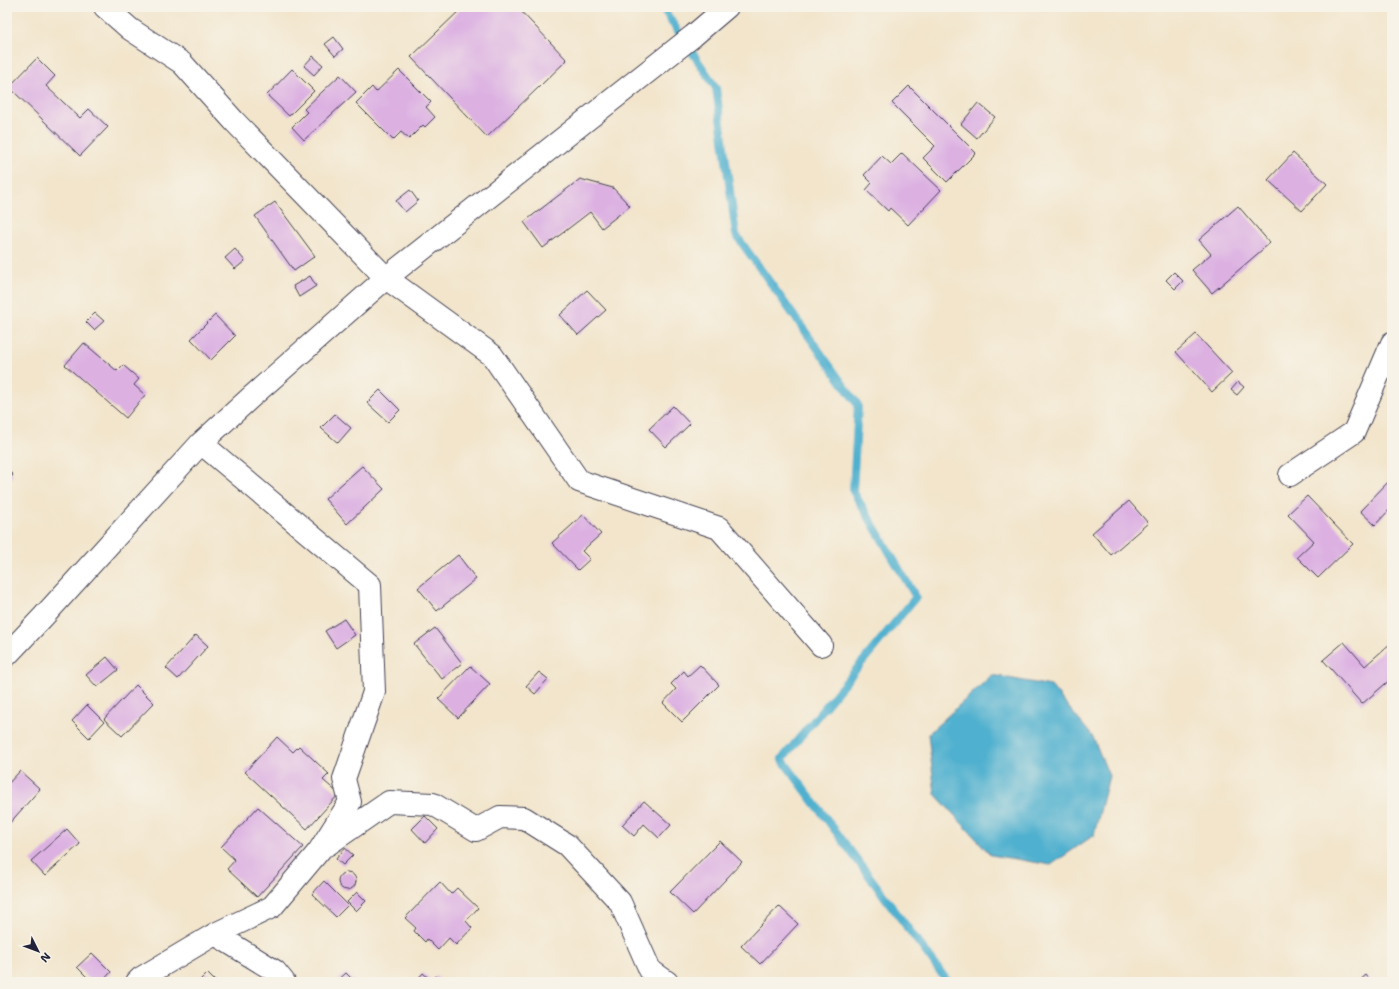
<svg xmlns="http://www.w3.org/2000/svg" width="1399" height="989" viewBox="0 0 1399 989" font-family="'Shantell Sans',sans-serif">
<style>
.water{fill:#50b0cf;stroke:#396985}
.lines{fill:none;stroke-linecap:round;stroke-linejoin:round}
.stream{stroke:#50b0cf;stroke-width:8}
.building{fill:#dcb1e2}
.street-casing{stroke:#413f51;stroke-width:24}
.street{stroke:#fff;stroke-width:22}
</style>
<rect width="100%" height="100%" fill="#f7f3e8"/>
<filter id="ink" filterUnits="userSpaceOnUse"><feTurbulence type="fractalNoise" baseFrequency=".025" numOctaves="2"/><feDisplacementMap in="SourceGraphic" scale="8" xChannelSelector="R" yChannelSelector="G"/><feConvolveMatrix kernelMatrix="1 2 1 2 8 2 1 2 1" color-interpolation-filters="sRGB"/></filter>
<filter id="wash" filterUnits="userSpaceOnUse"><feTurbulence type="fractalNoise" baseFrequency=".012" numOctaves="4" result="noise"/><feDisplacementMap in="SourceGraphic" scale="16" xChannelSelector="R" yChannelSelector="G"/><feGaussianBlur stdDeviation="0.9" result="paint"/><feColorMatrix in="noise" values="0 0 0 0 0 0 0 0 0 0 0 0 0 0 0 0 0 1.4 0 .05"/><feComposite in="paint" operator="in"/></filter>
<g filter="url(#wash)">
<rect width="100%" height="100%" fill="#f2e5cc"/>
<path class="water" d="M 992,675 L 1051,686 L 1093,737 L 1109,776 L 1094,835 L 1051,865 L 991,855 L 935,794 L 928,734 Z"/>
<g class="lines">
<path class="stream" d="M 662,7 L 716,88 L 736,235 L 858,405 L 853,491 L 916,597 L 782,759 L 948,982"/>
</g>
<g id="blocks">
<path class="building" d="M 463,7 L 517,7 L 567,60 L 487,137 L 411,57 Z
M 334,37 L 343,49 L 335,56 L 325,44 Z
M 313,56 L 323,65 L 314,75 L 304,66 Z
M 37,58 L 55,76 L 46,86 L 80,118 L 89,109 L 108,127 L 80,156 L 9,87 Z
M 292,69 L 314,91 L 289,116 L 267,95 Z
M 399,70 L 431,102 L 426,107 L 435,117 L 425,127 L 423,125 L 409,139 L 401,132 L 393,140 L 356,103 L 372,87 L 376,92 Z
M 340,75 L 356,92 L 304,140 L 292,127 L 307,112 L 304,109 Z
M 909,86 L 976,153 L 947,182 L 923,158 L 935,146 L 892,103 Z
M 978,103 L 995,117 L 977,138 L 961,124 Z
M 902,153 L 941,190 L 908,225 L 890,208 L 888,211 L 866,190 L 872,183 L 864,175 L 882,156 L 891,164 Z
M 1293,153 L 1327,184 L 1302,211 L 1268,180 Z
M 580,179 L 613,188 L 630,206 L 602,228 L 590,212 L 543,248 L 524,222 Z
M 410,190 L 418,201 L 405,212 L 396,201 Z
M 275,202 L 315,256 L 294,271 L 255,216 Z
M 1238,206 L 1270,243 L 1212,293 L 1192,270 L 1211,254 L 1199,240 Z
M 235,249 L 245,261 L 235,269 L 225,258 Z
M 1174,272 L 1183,281 L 1175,289 L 1166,280 Z
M 310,276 L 316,286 L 299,297 L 293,286 Z
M 587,290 L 606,310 L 578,335 L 560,315 Z
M 95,313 L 104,321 L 94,330 L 86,322 Z
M 215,315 L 235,336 L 211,360 L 191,339 Z
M 1196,334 L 1232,373 L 1212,392 L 1176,352 Z
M 84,343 L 117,371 L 123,365 L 139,379 L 134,385 L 145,395 L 126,418 L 65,365 Z
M 1238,382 L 1244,387 L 1237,395 L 1231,390 Z
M 380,390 L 400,410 L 388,422 L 367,403 Z
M 673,406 L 690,424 L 666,447 L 649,429 Z
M 335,414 L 351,428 L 338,443 L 321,428 Z
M 362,466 L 384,489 L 347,524 L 325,499 Z
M 7,470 L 13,475 L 7,482 Z
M 1392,478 L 1392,507 L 1375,525 L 1360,511 Z
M 1307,496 L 1353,544 L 1318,578 L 1297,557 L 1314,541 L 1288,514 Z
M 1129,501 L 1148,523 L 1111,555 L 1092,533 Z
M 583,515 L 601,534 L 582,551 L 590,559 L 578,570 L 552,543 Z
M 458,555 L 476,579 L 437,611 L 418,588 Z
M 344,619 L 355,635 L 336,648 L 325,631 Z
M 435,628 L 462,663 L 442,679 L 414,644 Z
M 196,635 L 208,646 L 178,679 L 166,668 Z
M 1344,642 L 1365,666 L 1392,642 L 1392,678 L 1362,704 L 1323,660 Z
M 107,657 L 118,670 L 97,687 L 86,675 Z
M 700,665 L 719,685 L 682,722 L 663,703 L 676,689 L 671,684 L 684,671 L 688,676 Z
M 470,666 L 490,684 L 458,718 L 438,699 Z
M 539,672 L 548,679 L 535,694 L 526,686 Z
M 136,685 L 154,703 L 122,736 L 104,719 Z
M 87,705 L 104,722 L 89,738 L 72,721 Z
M 277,737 L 293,752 L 299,746 L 329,774 L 323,780 L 339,794 L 307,829 L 245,772 Z
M 20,771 L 40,789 L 7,826 L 7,785 Z
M 644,801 L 671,825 L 659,838 L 644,824 L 634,836 L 622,825 Z
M 258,807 L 303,847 L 257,897 L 227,869 L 235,860 L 221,847 Z
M 425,816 L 438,829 L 425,843 L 412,829 Z
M 67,829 L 80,844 L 45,876 L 31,861 Z
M 720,841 L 742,862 L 693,914 L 670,892 Z
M 345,848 L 353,855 L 343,865 L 336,859 Z
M338 881a9 9 0 1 1 18 0a9 9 0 1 1-18 0Z
M 324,881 L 348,905 L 336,917 L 312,894 Z
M 440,882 L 451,894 L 457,888 L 478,908 L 466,921 L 472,928 L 456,945 L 449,938 L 438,950 L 427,939 L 425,942 L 414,931 L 416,928 L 405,918 Z
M 357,892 L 366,901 L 356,911 L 347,902 Z
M 779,906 L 798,924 L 760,964 L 741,946 Z
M 92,953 L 111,972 L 102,982 L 92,982 L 77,967 Z
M 207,973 L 216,982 L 198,982 Z
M 346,973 L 355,982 L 336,982 Z
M 423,973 L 432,981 L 436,976 L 442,982 L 415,982 Z
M 1366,975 L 1372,982 L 1358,982 Z"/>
</g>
</g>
<g filter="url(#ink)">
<use href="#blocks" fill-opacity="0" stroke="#413f51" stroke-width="1"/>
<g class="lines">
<defs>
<path id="street" d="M 105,7 L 130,29 L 182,63 L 234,121 L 386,278 L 492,355 L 579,481 L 719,528 L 821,645
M 1290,475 L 1354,432 L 1392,343
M 7,655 L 43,617 L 201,443 L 250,398 L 386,278 L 693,36 L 727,7
M 327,845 L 389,802 L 433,804 L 476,830 L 500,817 L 524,818 L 567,845 L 620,902 L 650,970 L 667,982
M 215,934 L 275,971 L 284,982
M 137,982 L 141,978 L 215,934 L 272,907 L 319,851 L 350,802 L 344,779 L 374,692 L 370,585 L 201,443"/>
</defs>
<use href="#street" class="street-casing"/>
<use href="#street" class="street"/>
</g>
</g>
<rect width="1399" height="989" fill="none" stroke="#f7f3e8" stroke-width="24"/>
<g transform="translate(38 951) rotate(132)" stroke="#f7f3e8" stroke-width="3" paint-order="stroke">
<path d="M0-3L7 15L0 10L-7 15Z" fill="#22223b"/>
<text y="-6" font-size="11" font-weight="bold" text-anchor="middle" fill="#22223b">N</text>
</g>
</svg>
